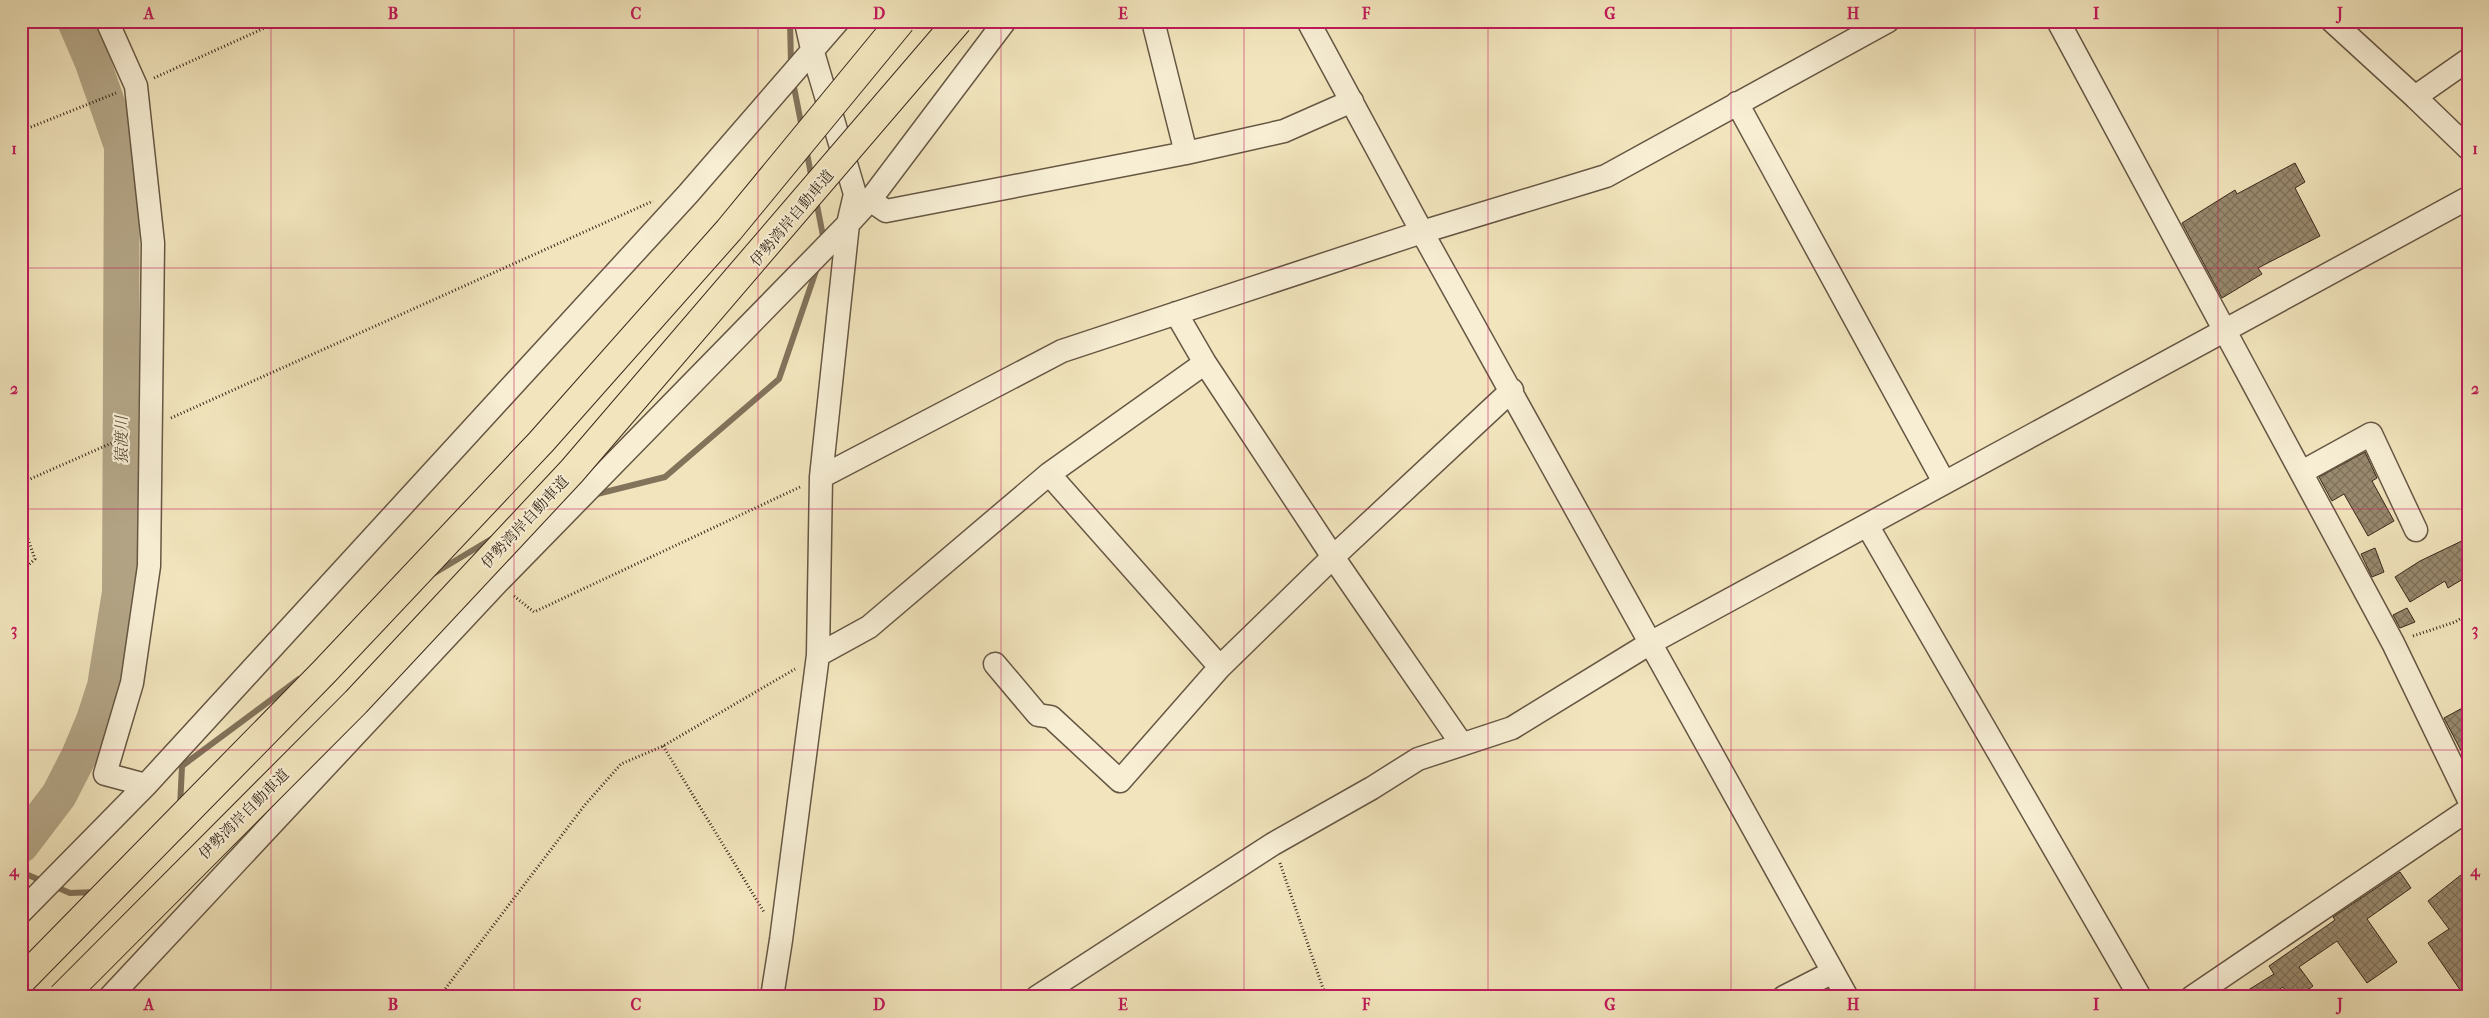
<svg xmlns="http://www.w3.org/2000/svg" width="2489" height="1018" viewBox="0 0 2489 1018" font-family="'IM FELL French Canon','Noto Serif JP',serif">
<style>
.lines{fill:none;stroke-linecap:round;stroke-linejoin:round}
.stream{stroke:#82735b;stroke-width:6}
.river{stroke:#b3a586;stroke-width:36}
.building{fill:url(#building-cross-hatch);stroke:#38281b}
.minor-casing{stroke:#665744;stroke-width:25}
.path{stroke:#38281b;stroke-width:3;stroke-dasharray:1 2.5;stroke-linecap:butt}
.minor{stroke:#f7eed4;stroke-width:22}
.highway-bridge-casing{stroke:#38281b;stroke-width:30;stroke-linecap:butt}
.highway-bridge{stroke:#f2e5bd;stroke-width:28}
.grid{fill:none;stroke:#c2185b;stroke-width:1;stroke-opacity:0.55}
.labels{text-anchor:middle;stroke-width:4;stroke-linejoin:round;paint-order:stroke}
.street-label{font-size:15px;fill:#38281b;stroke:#f7eed4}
.water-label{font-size:16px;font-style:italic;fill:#5d4e3b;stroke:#f7eed4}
.neatline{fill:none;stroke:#c2185b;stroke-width:2}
.grid-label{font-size:16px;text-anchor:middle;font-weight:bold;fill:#c2185b}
</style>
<defs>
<pattern id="building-cross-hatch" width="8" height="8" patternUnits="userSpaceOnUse" patternTransform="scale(1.25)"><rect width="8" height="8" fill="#998a6f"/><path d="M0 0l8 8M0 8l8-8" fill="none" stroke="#7e715a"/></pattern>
</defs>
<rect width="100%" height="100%" fill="#f2e5bd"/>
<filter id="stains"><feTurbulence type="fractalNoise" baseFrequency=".004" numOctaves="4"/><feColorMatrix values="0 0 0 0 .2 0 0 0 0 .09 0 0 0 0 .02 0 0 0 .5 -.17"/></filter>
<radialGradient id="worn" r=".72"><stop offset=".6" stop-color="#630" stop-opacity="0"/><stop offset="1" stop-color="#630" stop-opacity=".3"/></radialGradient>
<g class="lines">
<path class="stream" d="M 790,21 L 791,64
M 793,82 L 802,128
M 806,148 L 812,180
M 816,200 L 824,241
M 593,495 L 665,477 L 779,379 L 818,265
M 433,574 L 493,538
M 180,807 L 182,766 L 299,679
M 21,872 L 70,893 L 96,892"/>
<path class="river" d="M 21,845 L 59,795 L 79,756 L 94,720 L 105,686 L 120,592 L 122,146 L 93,63 L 75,21"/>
</g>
<path class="building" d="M 2295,163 L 2305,182 L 2295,188 L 2320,236 L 2258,268 L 2262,274 L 2222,298 L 2182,223 L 2235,190 L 2237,194 Z
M 2365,452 L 2377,478 L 2372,481 L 2394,521 L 2368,536 L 2344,494 L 2332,501 L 2319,477 Z
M 2468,538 L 2468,576 L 2448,588 L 2445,581 L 2410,602 L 2395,577 L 2420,561 Z
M 2375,548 L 2384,572 L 2372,577 L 2361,554 Z
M 2407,608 L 2415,622 L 2400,628 L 2393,615 Z
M 2468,705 L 2468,764 L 2444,718 Z
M 2400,872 L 2411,888 L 2367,919 L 2397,962 L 2367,983 L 2337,941 L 2299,967 L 2313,986 L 2298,997 L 2290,997 L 2283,987 L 2268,997 L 2237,997 L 2274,974 L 2269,966 L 2335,920 L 2333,917 Z
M 2461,875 L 2468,884 L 2468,997 L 2465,997 L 2428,943 L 2449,929 L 2428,901 Z"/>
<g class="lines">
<defs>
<path id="minor" d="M 107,21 L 136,86 L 153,243 L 149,566 L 132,683 L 105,774 L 146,785
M 1153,21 L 1186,153
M 1308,21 L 1422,232 L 1847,997
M 2058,21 L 2393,643 L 2468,798
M 2332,21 L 2415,97 L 2468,148
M 2415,97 L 2468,60
M 1737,103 L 1944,482
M 870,200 L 886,211 L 1186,153 L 1284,131 L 1352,101
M 1176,313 L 1205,363 L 1333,557 L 1461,743
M 2302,472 L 2371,434 L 2416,530
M 1049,474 L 1220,667
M 821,477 L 1062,351 L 1422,232 L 1606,176 L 1888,21
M 1867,525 L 2140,997
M 818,655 L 869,627 L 1049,474 L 1205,363
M 995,664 L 1038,715 L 1051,717 L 1120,781 L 1220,667 L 1333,557 L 1512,390
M 21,912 L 146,785 L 688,194 L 838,21
M 110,997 L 497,583 L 848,224 L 870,200 L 1005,21
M 772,997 L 781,940 L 818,655 L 821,477 L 848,224 L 855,194 L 812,49 L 807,27 L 808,21
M 1037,997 L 1273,844 L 1372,788 L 1418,759 L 1512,728 L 1652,642 L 2468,198
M 1784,997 L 1833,972
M 2192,997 L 2468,810"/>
</defs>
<use href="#minor" class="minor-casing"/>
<path class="path" d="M 154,78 L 280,21
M 21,131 L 116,93
M 171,418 L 653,201
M 21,483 L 130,435
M 21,519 L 35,559 L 21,572
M 514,596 L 534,612 L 800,487
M 2413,636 L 2455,622 L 2468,614
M 663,746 L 764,912
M 1280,863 L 1326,997
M 439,997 L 584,806 L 621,764 L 663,746 L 795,669"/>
<use href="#minor" class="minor"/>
<defs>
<path id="highway-bridge" d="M 21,981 L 324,672 L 541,442 L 729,230 L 901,21
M 62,997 L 356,702 L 572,471 L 958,21"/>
</defs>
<use href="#highway-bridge" class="highway-bridge-casing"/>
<use href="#highway-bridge" class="highway-bridge"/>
</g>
<path class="grid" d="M 271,21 L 271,997M 514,21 L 514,997M 758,21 L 758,997M 1001,21 L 1001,997M 1244,21 L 1244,997M 1488,21 L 1488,997M 1731,21 L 1731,997M 1975,21 L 1975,997M 2218,21 L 2218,997M 21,268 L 2468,268M 21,509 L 2468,509M 21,750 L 2468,750"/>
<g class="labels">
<g class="street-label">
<text transform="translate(792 218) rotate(-50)" y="5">伊勢湾岸自動車道</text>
<text transform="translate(525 522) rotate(-47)" y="5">伊勢湾岸自動車道</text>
<text transform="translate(244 814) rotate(-45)" y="5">伊勢湾岸自動車道</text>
</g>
<g class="water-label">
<text transform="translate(121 440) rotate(-90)" y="6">猿渡川</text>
</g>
</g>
<rect width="2489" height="1018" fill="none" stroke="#f2e5bd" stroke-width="55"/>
<rect x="28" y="28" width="2434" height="962" class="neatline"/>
<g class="grid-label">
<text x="149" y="19">A</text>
<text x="393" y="19">B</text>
<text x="636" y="19">C</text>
<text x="879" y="19">D</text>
<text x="1123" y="19">E</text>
<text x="1366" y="19">F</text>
<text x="1610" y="19">G</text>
<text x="1853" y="19">H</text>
<text x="2096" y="19">I</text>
<text x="2340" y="19">J</text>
<text x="14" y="154">1</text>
<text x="2475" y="154">1</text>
<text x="14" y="394">2</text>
<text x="2475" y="394">2</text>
<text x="14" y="635">3</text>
<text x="2475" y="635">3</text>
<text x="14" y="876">4</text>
<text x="2475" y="876">4</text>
<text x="149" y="1010">A</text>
<text x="393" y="1010">B</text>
<text x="636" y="1010">C</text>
<text x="879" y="1010">D</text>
<text x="1123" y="1010">E</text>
<text x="1366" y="1010">F</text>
<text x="1610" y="1010">G</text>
<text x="1853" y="1010">H</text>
<text x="2096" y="1010">I</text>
<text x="2340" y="1010">J</text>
</g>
<rect width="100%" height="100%" filter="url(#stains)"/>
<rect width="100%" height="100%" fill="url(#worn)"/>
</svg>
